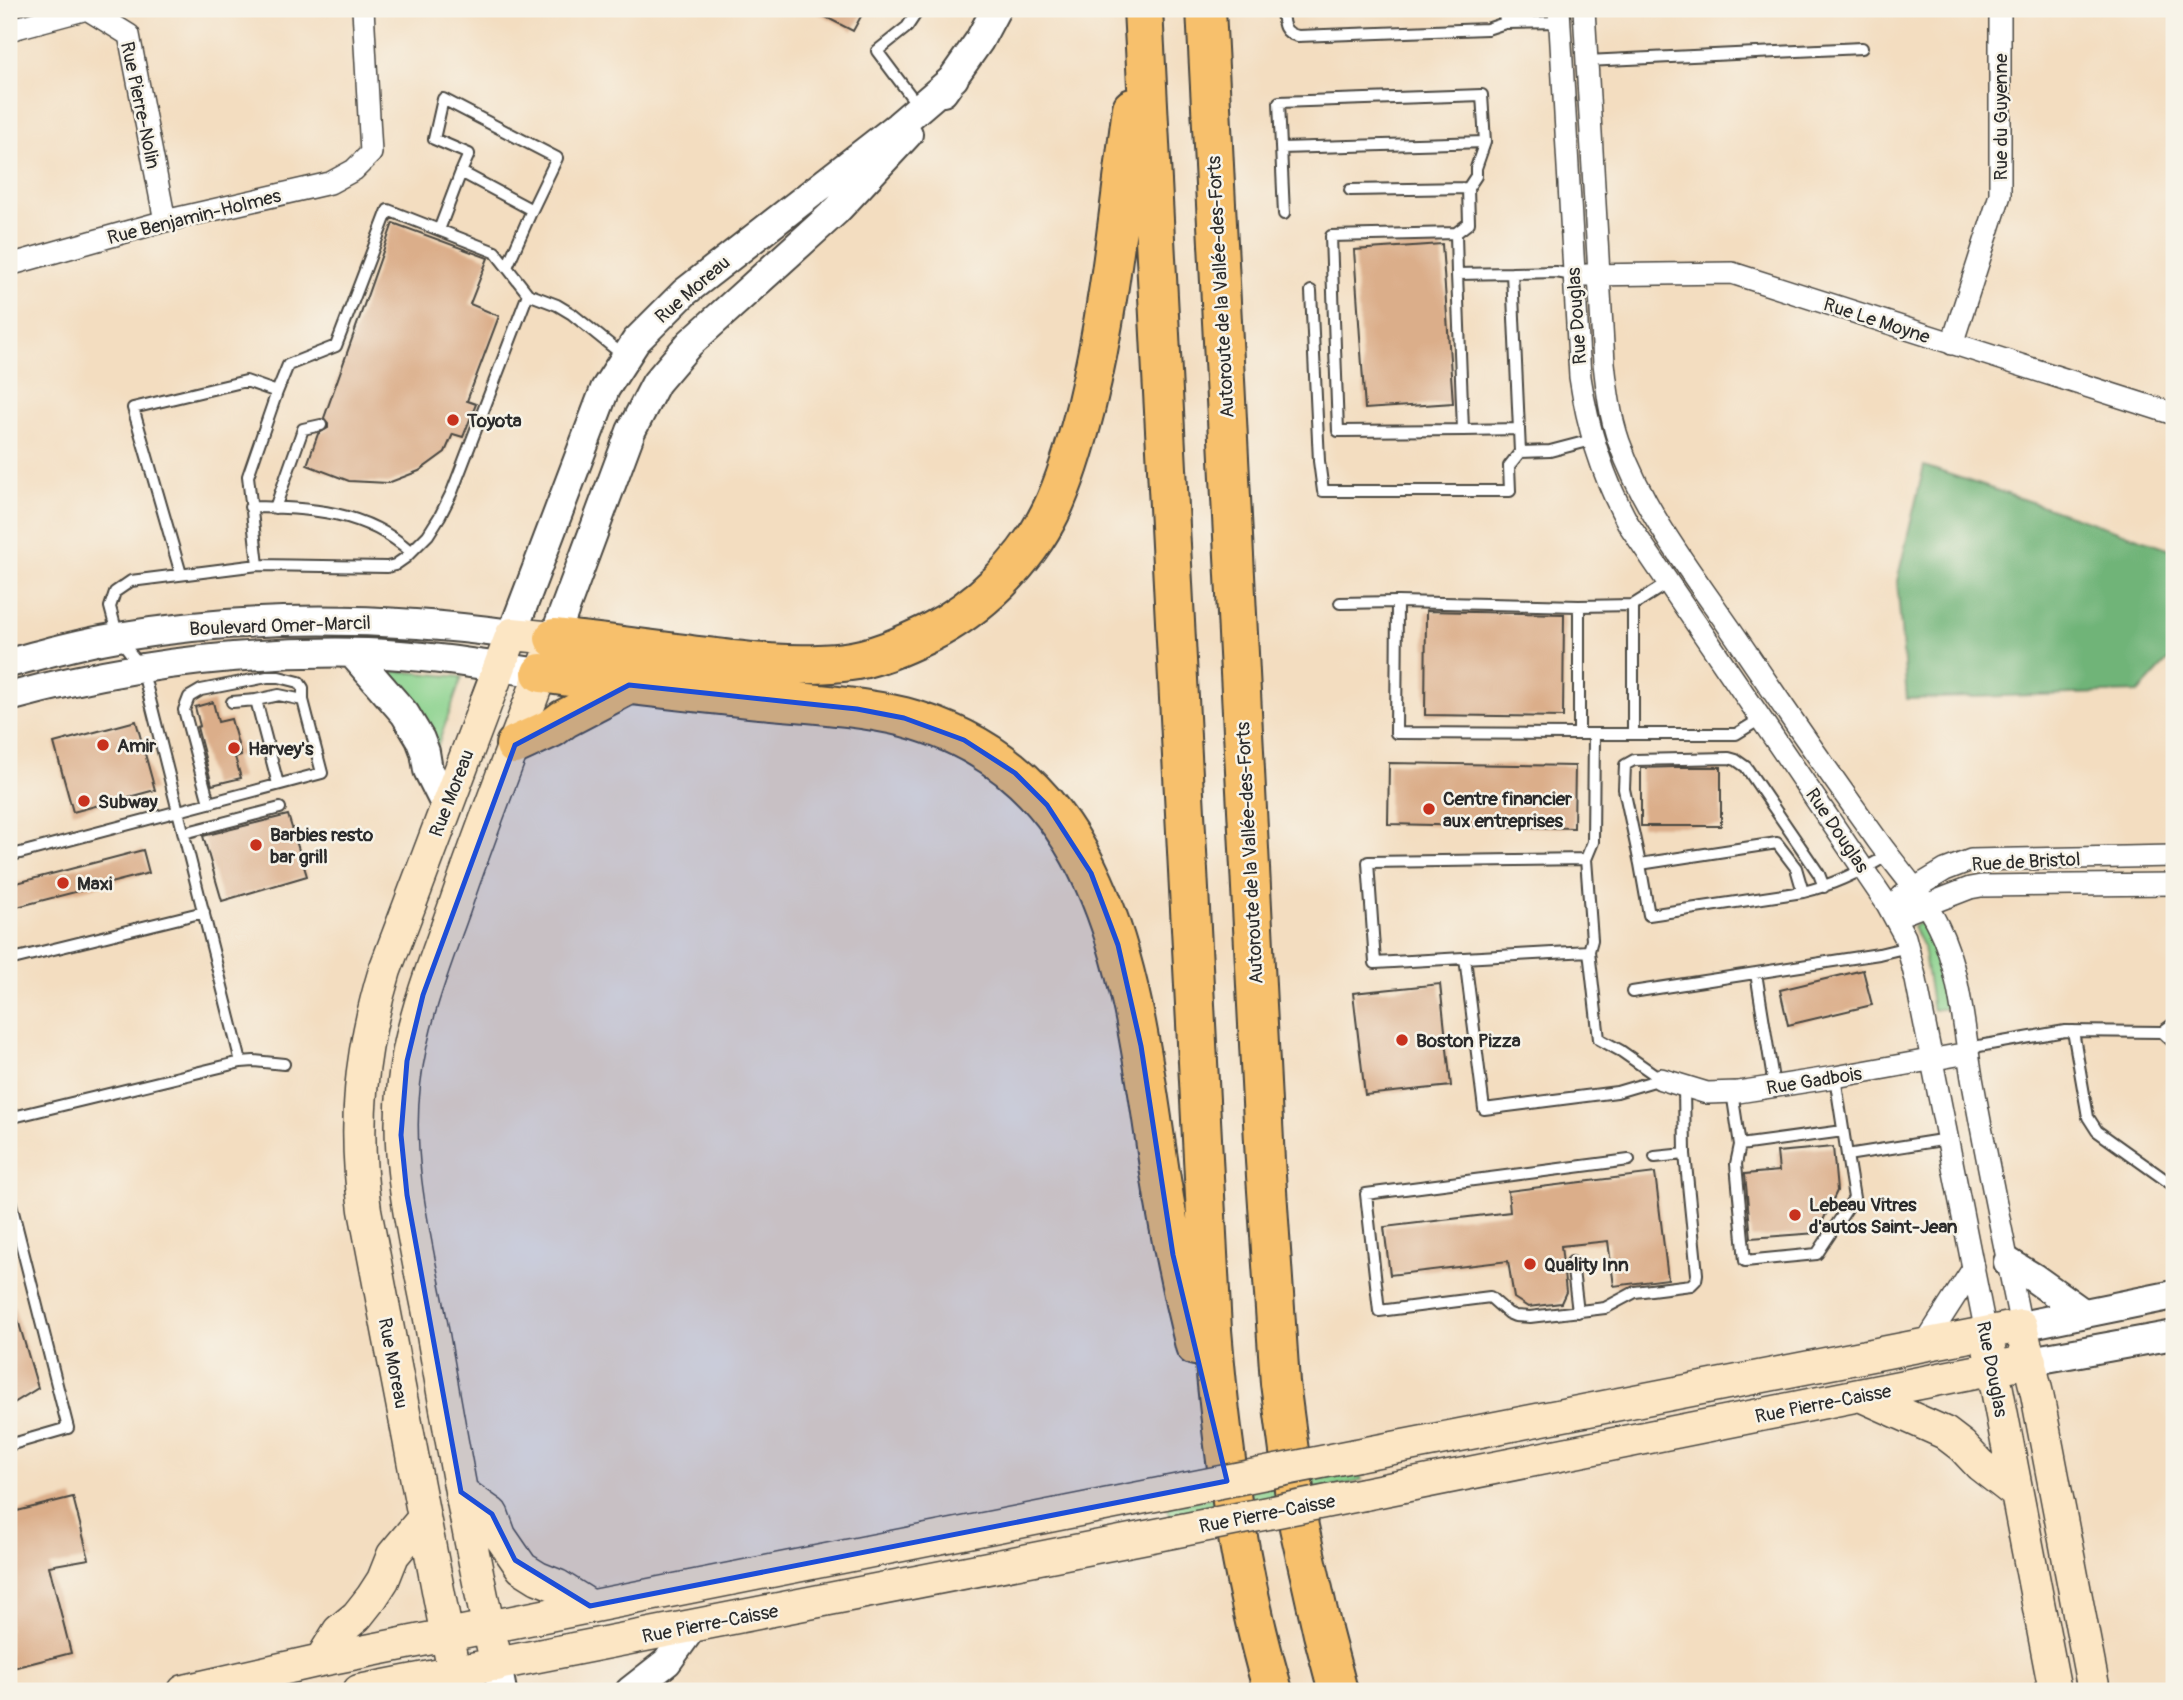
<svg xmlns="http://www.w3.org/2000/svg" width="2183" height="1700" viewBox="0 0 2183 1700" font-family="Pangolin,sans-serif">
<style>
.green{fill:#8ad28d;stroke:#5a7e5c;stroke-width:2}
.forest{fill:#6fb478;stroke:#4d7052;stroke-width:2}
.building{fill:#dbae8a}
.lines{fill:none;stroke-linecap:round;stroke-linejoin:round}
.service-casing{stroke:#494641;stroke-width:14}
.minor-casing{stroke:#494641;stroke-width:24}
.tertiary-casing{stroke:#494641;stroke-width:32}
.secondary-casing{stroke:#494641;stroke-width:35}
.motorway-casing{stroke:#494641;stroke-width:42}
.service{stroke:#fff;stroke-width:10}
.minor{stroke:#fff;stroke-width:21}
.tertiary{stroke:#fff;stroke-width:28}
.secondary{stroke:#fce6c4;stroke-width:32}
.motorway{stroke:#f7c06c;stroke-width:38}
.secondary-bridge-casing{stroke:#494641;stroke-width:35;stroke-linecap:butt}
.secondary-bridge{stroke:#fce6c4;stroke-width:32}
.marked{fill:#1d4ed8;fill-opacity:0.2;stroke:#1d4ed8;stroke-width:5;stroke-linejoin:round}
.poi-dot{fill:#c8321e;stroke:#f7f3e8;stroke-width:2.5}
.labels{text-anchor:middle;stroke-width:5;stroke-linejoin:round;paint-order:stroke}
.street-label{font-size:19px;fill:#2b2b2b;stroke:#f7f3e8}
.poi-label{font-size:19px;font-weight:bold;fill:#2b2b2b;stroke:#f7f3e8;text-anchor:start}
</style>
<rect width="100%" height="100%" fill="#f7f3e8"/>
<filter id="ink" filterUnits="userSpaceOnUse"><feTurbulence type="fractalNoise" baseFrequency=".0143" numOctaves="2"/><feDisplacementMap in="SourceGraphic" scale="14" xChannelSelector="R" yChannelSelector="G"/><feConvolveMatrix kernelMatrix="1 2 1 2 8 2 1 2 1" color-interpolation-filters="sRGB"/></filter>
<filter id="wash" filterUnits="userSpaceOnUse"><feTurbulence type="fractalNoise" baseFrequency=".00686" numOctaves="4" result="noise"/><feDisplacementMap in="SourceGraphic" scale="28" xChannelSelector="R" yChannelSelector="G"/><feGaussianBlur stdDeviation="1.57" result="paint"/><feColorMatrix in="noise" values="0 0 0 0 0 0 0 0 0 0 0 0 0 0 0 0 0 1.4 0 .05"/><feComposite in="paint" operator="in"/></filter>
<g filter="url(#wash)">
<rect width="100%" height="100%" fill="#f3ddc0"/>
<path class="green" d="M 385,670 L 462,677 L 436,750 L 382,674 Z
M 1923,920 C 1939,947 1943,978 1948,1008 L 1933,1010 L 1923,947 L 1913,927 Z
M 1359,1468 L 1362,1481 L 1170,1518 L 1167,1506 Z"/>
<path class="forest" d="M 1924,466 L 2174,550 L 2174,654 L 2139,692 L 1907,699 L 1897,581 Z"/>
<g id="blocks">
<path class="building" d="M 810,9 L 865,9 L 853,31 Z
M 393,223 L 488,258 L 470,304 L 499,316 L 467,401 L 476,404 L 463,437 L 453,434 L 445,452 L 419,471 L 388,483 L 349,481 L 307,465 L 318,434 L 328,428 L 328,423 L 324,418 Z
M 1442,244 L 1453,403 L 1365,409 L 1354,250 Z
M 1426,611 L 1564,614 L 1563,717 L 1425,715 Z
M 213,702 L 218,722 L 231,719 L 241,755 L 235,757 L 241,778 L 212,785 L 197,727 L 200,726 L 195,707 Z
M 136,721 L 155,790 L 73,812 L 54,743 Z
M 1389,763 L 1575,766 L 1574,828 L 1388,824 Z
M 1676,767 L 1721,767 L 1721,826 L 1641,826 L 1641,768 Z
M 288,815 L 307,876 L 222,901 L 203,836 Z
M 143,850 L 149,873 L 9,909 L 9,885 Z
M 1863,970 L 1872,1005 L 1788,1025 L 1780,990 Z
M 1440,984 L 1451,1086 L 1365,1095 L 1353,993 Z
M 1833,1147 L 1837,1191 L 1817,1233 L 1751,1238 L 1745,1174 L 1779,1171 L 1777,1152 Z
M 1655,1173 L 1668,1279 L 1614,1286 L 1608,1241 L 1561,1246 L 1566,1292 L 1561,1303 L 1528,1307 L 1514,1298 L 1508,1261 L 1390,1275 L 1384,1227 L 1510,1212 L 1508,1191 Z
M 9,1303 L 13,1303 L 38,1388 L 9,1406 Z
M 73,1497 L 89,1559 L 49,1566 L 71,1653 L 9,1669 L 9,1513 Z"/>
</g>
</g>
<g filter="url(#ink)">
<use href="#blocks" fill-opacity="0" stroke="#494641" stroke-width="2"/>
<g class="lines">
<defs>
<path id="service" d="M 1282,9 C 1283,22 1282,33 1298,36 L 1487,29 L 1505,23
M 1504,9 L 1505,23 L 1560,22
M 1586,61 L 1862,48
M 919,107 L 877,51 L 907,27 L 919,9
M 1281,148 L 1485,142
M 461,172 L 469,154 L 434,139 L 443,99 L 557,158 L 532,210
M 1350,190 L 1468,188
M 1284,214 L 1279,102 L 1482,95 L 1485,142 L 1476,168 L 1476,176 L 1468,188 L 1469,223 L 1456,233
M 439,230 L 461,172 L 532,210 L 507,267
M 1512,273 L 1457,274 L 1463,430 L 1519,429
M 1457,274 L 1456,233 L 1331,236 L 1338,431 L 1463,430
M 1573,275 L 1556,272 L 1512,273 L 1520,452 L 1550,451 L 1592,440
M 1311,291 L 1319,461 L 1323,491 L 1510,491 L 1509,466 L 1520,452
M 277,392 L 288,365 L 336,346 L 388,210 L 495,252 L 528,294
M 250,507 C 310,508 365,510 411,552
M 275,508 L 303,429 L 321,425
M 181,574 L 133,408 L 246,381 L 277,392 L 248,476 L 258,565
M 1668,583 L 1633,605 L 1579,606 L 1579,734 L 1736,734 L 1762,718
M 1340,603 L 1397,602
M 1579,606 L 1397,602 L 1396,733 L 1579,734
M 232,702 L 256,700
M 1594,734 L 1593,842 L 1586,859 L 1592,940 L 1589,951 L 1599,1039 L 1621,1051 L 1661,1079
M 1633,734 L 1633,605
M 209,803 L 184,710 L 189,697 L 201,690 L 267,677 L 279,677 L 299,682 L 303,688 L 303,700
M 184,833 L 280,808
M 9,856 L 322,773 L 303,700 L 279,695 L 256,700 L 278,784
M 1586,859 L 1368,862 L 1375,963 L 1589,951
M 1640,864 L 1624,789 L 1625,765 L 1634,760 L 1729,758 L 1736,760 L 1746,767 L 1819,874 L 1824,887
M 1803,892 L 1796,868 L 1777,843 L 1640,864 L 1649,915 L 1803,892 C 1834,885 1860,872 1888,855
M 1465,958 L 1484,1109 L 1617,1092 L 1661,1079
M 9,960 L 204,912
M 1756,973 L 1774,1086
M 1632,992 L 1879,954 L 1908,947
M 2073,1031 L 2088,1117 L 2097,1131 L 2174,1186
M 2162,1032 L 2174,1023
M 1968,1053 L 1979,1046 L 2065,1031 L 2162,1032 L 2174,1043
M 241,1062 L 254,1061 L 284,1064
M 1835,1077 L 1847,1155 L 1948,1139
M 1684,1087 L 1685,1154
M 1732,1092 L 1740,1145
M 9,1118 L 241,1062 L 142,668 L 118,637 L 110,607 L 115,592 L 131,581 L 258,565 L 387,567 L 395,565 L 405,558 L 428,535 L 440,516 L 452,492 L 528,294 L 557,305 L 572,314 L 624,356
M 1843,1131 L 1740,1145 L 1736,1164 L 1745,1261 L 1817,1254 L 1854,1198 L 1847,1155
M 1629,1160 L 1366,1194 L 1379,1311 L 1490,1297 L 1508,1313 L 1515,1316 L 1530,1317 L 1605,1308 L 1635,1292 L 1691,1285 L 1696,1280 L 1697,1274 L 1685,1154 L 1655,1157
M 9,1196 L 68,1428 L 9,1445
M 1572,1262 L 1578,1312"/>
<path id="minor" d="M 87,9 L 129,35 L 165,221
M 1559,9 L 1580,377 C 1588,431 1603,478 1629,525 L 1887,904 L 1905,937 L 1916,980 L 1986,1333
M 1584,9 L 1604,363 C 1607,390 1610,416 1619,442 C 1645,515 1695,577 1738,640 C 1782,705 1827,770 1873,834 C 1894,865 1922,893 1938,926 C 1960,969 1964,1030 1972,1078 C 1987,1161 2004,1244 2021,1326
M 9,30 L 87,9
M 9,265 L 165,221 L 330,183 L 354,170 L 371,153 L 363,9
M 1586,275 L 1732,273 L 2174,414
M 1952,344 L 2000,195 L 2000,9
M 1902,896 L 1945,870 L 1971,860 L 2174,856
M 1895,917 L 1970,888 L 1981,886 L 2174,884
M 1661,1079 L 1707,1093 L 1738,1092 L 1835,1077 L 1968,1053
M 1925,1343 L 1974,1267"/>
<path id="tertiary" d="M 943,92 L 979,41 L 996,9
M 554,638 L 631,431 L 656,383 L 690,343 L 836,211 L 908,134
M 352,653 L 405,714 L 420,739 L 425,752 L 428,770 L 446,806
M 9,663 C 45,653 81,643 118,637 C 249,615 381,616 512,634 L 605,389 L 636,341 L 685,292 L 898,126 L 954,78
M 9,697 C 125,665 246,650 367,653 C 425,655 483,665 541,673
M 2008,1262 L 2034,1278 L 2083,1313
M 2021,1326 L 2174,1295
M 2030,1361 L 2174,1335
M 497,1665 L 502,1691
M 630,1691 L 667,1662 L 693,1626"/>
<path id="secondary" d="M 1989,1348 L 2055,1691
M 1860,1395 L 1945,1433 L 1962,1446 L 1980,1465 L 2016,1493
M 1357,1455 L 2021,1326 L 2037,1394 L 2094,1691
M 461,1492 L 492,1514 L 500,1536 L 522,1568 L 538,1578 L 558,1586 L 590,1606
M 1364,1494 L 2030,1361
M 321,1660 L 339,1631 L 357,1616 L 372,1597 L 383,1580 L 393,1555 L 424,1518
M 454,1673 L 365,1210 C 353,1126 360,1052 385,970 L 512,634 L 554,638 C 521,728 485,817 454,908 C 434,964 411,1021 404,1082 C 394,1164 416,1244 431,1324 C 451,1438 471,1552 497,1665
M 184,1691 L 321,1660 L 1165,1493
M 359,1691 L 1172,1532"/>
<path id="motorway" d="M 1143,9 L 1212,1330 C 1222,1452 1239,1574 1273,1691
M 1206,9 L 1265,1161 L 1280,1383 L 1299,1527 L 1323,1634 L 1338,1691
M 554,638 C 600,643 645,649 691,655 C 741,661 793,668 844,662 C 873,659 902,646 929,633 C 979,608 1026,562 1051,511 C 1067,478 1077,442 1086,406 C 1110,308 1119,207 1132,108
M 541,673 C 610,683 680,691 750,698 C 801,703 854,705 904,717 C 1114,772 1133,993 1160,1173 C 1169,1231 1181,1289 1195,1346
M 515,745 L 552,728 L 564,719 L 629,685"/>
</defs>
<use href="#service" class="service-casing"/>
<use href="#minor" class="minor-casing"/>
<use href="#tertiary" class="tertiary-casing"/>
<use href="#secondary" class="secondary-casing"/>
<use href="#motorway" class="motorway-casing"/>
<use href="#service" class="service"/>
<use href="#minor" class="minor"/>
<use href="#tertiary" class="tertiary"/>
<use href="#secondary" class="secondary"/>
<use href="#motorway" class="motorway"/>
<defs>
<path id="secondary-bridge" d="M 1165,1493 L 1357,1455
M 1172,1532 L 1364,1494"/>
</defs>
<use href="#secondary-bridge" class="secondary-bridge-casing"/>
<use href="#secondary-bridge" class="secondary-bridge"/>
</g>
</g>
<path class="marked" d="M 629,685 L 857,709 L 904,718 L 964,740 L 1015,773 L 1047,805 L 1091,873 L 1118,945 L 1141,1046 L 1173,1255 L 1227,1481 L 590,1606 L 515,1560 L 492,1514 L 461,1492 L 407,1195 L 401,1135 L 407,1061 L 423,995 L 515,745 Z"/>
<g class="poi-dot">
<circle cx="453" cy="420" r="7"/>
<circle cx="103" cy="745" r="7"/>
<circle cx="234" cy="748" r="7"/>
<circle cx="84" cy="801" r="7"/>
<circle cx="1429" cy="809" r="7"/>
<circle cx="256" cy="845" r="7"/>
<circle cx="63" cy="883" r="7"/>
<circle cx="1402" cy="1040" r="7"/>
<circle cx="1795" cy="1215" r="7"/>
<circle cx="1530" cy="1264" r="7"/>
</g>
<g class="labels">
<g class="street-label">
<text transform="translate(141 105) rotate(78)" y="7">Rue Pierre-Nolin</text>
<text transform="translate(2000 117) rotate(-90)" y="7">Rue du Guyenne</text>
<text transform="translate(194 216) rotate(-14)" y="7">Rue Benjamin-Holmes</text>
<text transform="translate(1220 287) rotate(-93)" y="7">Autoroute de la Vallée-des-Forts</text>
<text transform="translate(692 289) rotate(-41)" y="7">Rue Moreau</text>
<text transform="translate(1576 316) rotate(-94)" y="7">Rue Douglas</text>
<text transform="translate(1877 320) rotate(18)" y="7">Rue Le Moyne</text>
<text transform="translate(280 625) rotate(-2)" y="7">Boulevard Omer-Marcil</text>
<text transform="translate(451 793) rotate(-69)" y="7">Rue Moreau</text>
<text transform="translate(1838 830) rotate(56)" y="7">Rue Douglas</text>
<text transform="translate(1249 853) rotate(-93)" y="7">Autoroute de la Vallée-des-Forts</text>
<text transform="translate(2026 861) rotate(-3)" y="7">Rue de Bristol</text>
<text transform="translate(1814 1080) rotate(-9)" y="7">Rue Gadbois</text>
<text transform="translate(394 1363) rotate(79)" y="7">Rue Moreau</text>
<text transform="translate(1993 1369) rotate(79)" y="7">Rue Douglas</text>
<text transform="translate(1823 1403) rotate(-11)" y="7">Rue Pierre-Caisse</text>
<text transform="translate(1267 1513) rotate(-11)" y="7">Rue Pierre-Caisse</text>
<text transform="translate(710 1623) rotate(-11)" y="7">Rue Pierre-Caisse</text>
</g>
<g class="poi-label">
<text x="467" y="427">Toyota</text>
<text x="117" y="752">Amir</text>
<text x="248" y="755">Harvey's</text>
<text x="1443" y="805">Centre financier<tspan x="1443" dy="22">aux entreprises</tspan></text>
<text x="98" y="808">Subway</text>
<text x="270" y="841">Barbies resto<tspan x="270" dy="22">bar grill</tspan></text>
<text x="77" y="890">Maxi</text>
<text x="1416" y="1047">Boston Pizza</text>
<text x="1809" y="1211">Lebeau Vitres<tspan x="1809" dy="22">d'autos Saint-Jean</tspan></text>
<text x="1544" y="1271">Quality Inn</text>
</g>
</g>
<rect width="2183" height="1700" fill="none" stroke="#f7f3e8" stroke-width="35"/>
</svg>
